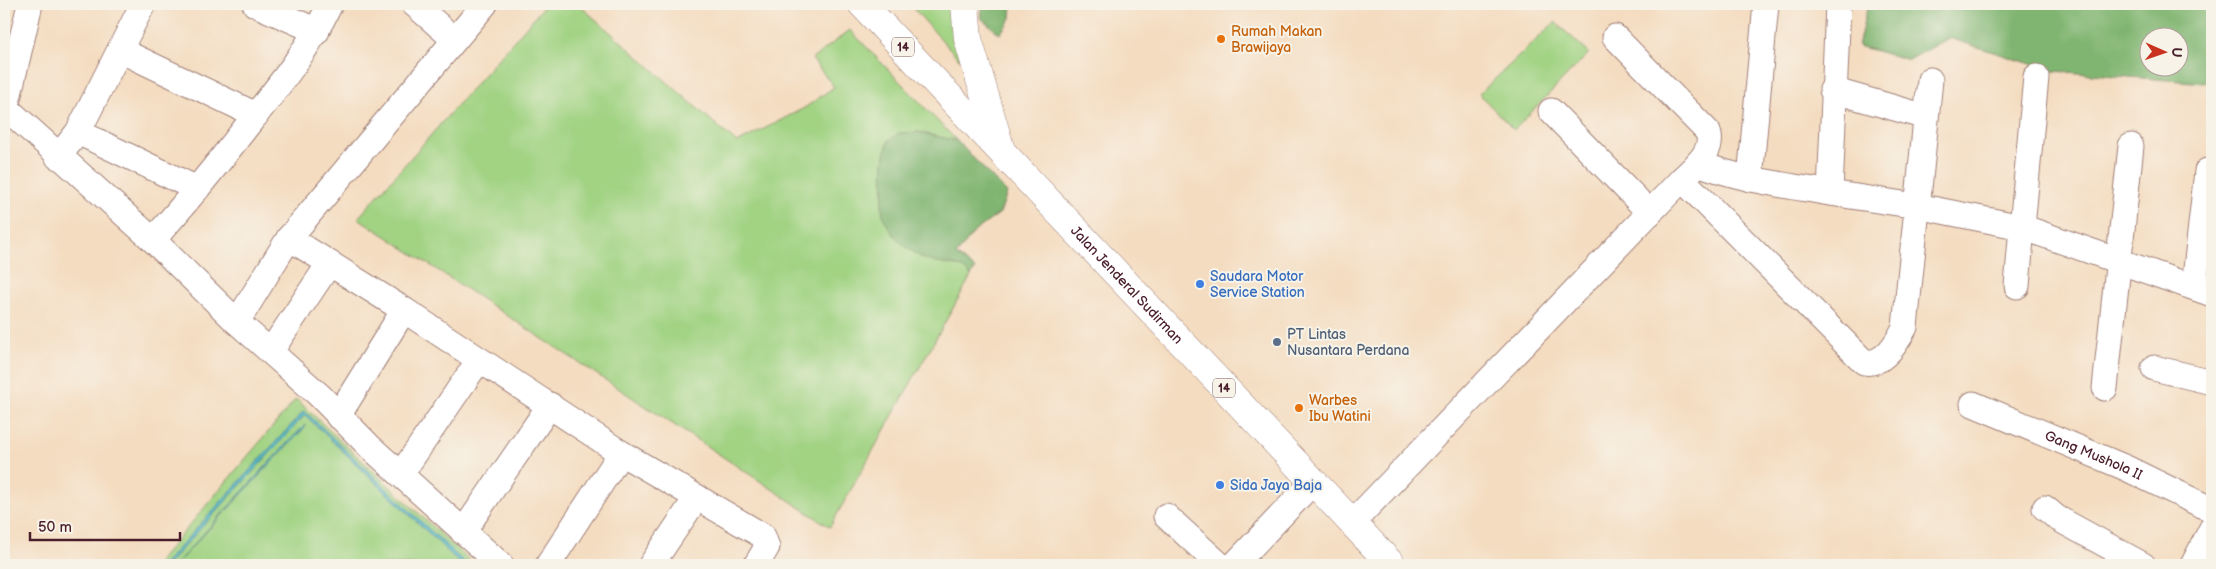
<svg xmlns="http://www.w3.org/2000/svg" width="2216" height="569" viewBox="0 0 2216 569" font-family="'Balsamiq Sans',sans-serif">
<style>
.green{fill:#a1d383;stroke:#767957}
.forest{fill:#80b571;stroke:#656a4e;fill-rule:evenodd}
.water{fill:#4db9c9;stroke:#4c6c7a}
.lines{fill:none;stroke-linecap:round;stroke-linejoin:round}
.minor-casing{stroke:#9f7e76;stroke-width:27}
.highway-casing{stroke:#9f7e76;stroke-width:29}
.minor{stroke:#fff;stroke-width:25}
.highway{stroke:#fff;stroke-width:28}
.food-dot{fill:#e8710a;stroke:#f7f3e8;stroke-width:2}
.shop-dot{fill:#3f7fe0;stroke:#f7f3e8;stroke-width:2}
.service-dot{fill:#5c6f8a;stroke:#f7f3e8;stroke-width:2}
.labels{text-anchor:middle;stroke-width:4;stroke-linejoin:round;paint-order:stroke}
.shield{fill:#f7f3e8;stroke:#7e5f64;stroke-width:1}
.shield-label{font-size:12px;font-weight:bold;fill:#4a1f2b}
.food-label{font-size:14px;fill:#c56008;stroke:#f7f3e8;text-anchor:start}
.shop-label{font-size:14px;fill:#366cbe;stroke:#f7f3e8;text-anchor:start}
.street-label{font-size:14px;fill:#4a1f2b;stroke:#f7f3e8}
.service-label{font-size:14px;fill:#4e5e75;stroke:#f7f3e8;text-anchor:start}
</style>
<rect width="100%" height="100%" fill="#f7f3e8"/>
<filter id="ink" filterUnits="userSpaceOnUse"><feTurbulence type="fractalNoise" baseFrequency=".02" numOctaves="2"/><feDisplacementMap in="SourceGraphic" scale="10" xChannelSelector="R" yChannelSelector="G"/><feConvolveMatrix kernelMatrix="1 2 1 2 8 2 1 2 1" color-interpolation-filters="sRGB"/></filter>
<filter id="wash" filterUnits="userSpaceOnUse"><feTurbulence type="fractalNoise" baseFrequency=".0096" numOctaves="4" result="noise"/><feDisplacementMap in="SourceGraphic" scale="20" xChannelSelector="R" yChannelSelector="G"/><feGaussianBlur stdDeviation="1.12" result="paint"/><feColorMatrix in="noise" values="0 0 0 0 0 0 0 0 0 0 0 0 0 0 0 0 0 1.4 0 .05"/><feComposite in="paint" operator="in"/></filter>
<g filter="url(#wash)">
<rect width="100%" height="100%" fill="#f4dcc0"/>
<path class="green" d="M 546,4 L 578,4 L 737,143 L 806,107 L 834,87 L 812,59 L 850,30 L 957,141 L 918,132 L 889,140 C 881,163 885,185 882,209 L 934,262 L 962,267 L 971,276 L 830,527 L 358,218 Z
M 912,4 L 954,4 L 960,60 L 912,7 Z
M 1555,22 L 1589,53 L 1514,130 L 1479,94 Z
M 296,399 L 474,565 L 156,565 Z"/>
<path class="forest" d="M 983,4 L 1012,4 L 1011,18 L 1000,34 L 981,18 Z
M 1868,4 L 2212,4 L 2212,71 L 2205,83 L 2053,71 L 1949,38 L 1909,60 L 1858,46 ZM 2148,38 L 2178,38 L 2178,68 L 2148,68 Z
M 918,132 L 957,141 L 1007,193 L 1000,213 L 975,231 L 956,255 L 975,269 L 971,276 C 957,260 951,267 933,262 C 912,256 883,231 882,208 C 881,202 884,196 884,189 C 883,171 883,157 889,140 L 899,133 Z"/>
<path class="water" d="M 304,411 L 313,419 L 467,565 L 462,565 L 305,415 L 167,565 L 163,565 Z
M 305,425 L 306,426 L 175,565 L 290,440 Z"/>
</g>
<g filter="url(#ink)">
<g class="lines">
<defs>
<g id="minor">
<path d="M 255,4 L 317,31"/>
<path d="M 414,4 L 454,39"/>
<path d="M 1838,4 L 1830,193 L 1917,206 L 2022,227 L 2017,286"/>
<path d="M 1615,37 L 1708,132 C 1715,151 1694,167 1682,179"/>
<path d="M 126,53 L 256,115"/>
<path d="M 2036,77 L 2022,227 L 2212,294"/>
<path d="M 1832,90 L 1926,117"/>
<path d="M 4,106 L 153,240 L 237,322 L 319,395 L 369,446 L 501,565"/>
<path d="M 1551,111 L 1650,213"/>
<path d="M 4,116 L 30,4"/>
<path d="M 78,132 L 197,189"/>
<path d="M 58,157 L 78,132 L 143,4"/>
<path d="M 1698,163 C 1741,180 1785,185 1830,193"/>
<path d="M 1750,179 L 1766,4"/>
<path d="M 289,238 L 404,310 L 621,453 L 763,536 L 767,547 L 756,565"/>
<path d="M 153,240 C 186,203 217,165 247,126 C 278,87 309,49 330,4"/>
<path d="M 2194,287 L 2207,171"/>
<path d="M 237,322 L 289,238 L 485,4"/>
<path d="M 271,351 L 329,264"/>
<path d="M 2154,368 L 2212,382"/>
<path d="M 2105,388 L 2131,146"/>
<path id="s1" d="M 1973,404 L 2126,468 L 2212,510"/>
<path d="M 338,416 L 404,310"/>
<path d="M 401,474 L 479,360"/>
<path d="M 2045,508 L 2057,518 L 2143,565"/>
<path d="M 1166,516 L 1220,565"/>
<path d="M 1352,523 L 1682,179 L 1864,362 C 1884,366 1898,341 1905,327 L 1930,80"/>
<path d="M 463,532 L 550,405"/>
<path d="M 548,565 L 621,453"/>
<path d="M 651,565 L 697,497"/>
<path d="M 1234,565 L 1313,482"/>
<path d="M 2193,565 L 2212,528"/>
</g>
<g id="highway">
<path id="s2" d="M 862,4 L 1392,565"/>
<path d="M 965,4 L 968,39 L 1000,147"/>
</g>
</defs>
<use href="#minor" class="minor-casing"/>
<use href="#highway" class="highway-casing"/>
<use href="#minor" class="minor"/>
<use href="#highway" class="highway"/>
</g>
</g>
<g class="food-dot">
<circle cx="1221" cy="39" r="5"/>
<circle cx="1299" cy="408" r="5"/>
</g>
<g class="shop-dot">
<circle cx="1200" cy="284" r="5"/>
<circle cx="1220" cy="485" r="5"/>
</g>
<circle class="service-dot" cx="1277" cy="342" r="5"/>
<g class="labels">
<g class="shield">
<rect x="892" y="37.5" width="22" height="19" rx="4"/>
<rect x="1213" y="378.5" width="22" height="19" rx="4"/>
</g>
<g class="shield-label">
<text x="903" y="51">14</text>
<text x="1224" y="392">14</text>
</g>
<g class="food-label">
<text x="1231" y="36">Rumah Makan<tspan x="1231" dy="16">Brawijaya</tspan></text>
<text x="1309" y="405">Warbes<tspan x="1309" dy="16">Ibu Watini</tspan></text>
</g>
<g class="shop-label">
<text x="1210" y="281">Saudara Motor<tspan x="1210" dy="16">Service Station</tspan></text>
<text x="1230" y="490">Sida Jaya Baja</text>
</g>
<g class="street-label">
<text dy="5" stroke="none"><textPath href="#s2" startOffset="386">Jalan Jenderal Sudirman</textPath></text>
<text dy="5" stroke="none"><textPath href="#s1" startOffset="131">Gang Mushola II</textPath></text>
</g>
<g class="service-label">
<text x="1287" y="339">PT Lintas<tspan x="1287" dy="16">Nusantara Perdana</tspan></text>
</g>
</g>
<rect width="2216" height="569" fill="none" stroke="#f7f3e8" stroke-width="20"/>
<g transform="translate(2164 52) rotate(92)"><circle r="24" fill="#f7f3e8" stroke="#b29e9c"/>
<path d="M0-4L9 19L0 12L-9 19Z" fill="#c8321e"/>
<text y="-8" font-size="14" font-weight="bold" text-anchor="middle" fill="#4a1f2b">U</text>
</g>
<path d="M30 532v8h150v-8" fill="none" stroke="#4a1f2b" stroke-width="2.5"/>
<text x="38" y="532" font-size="15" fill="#4a1f2b" stroke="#f7f3e8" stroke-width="4" paint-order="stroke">50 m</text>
</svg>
